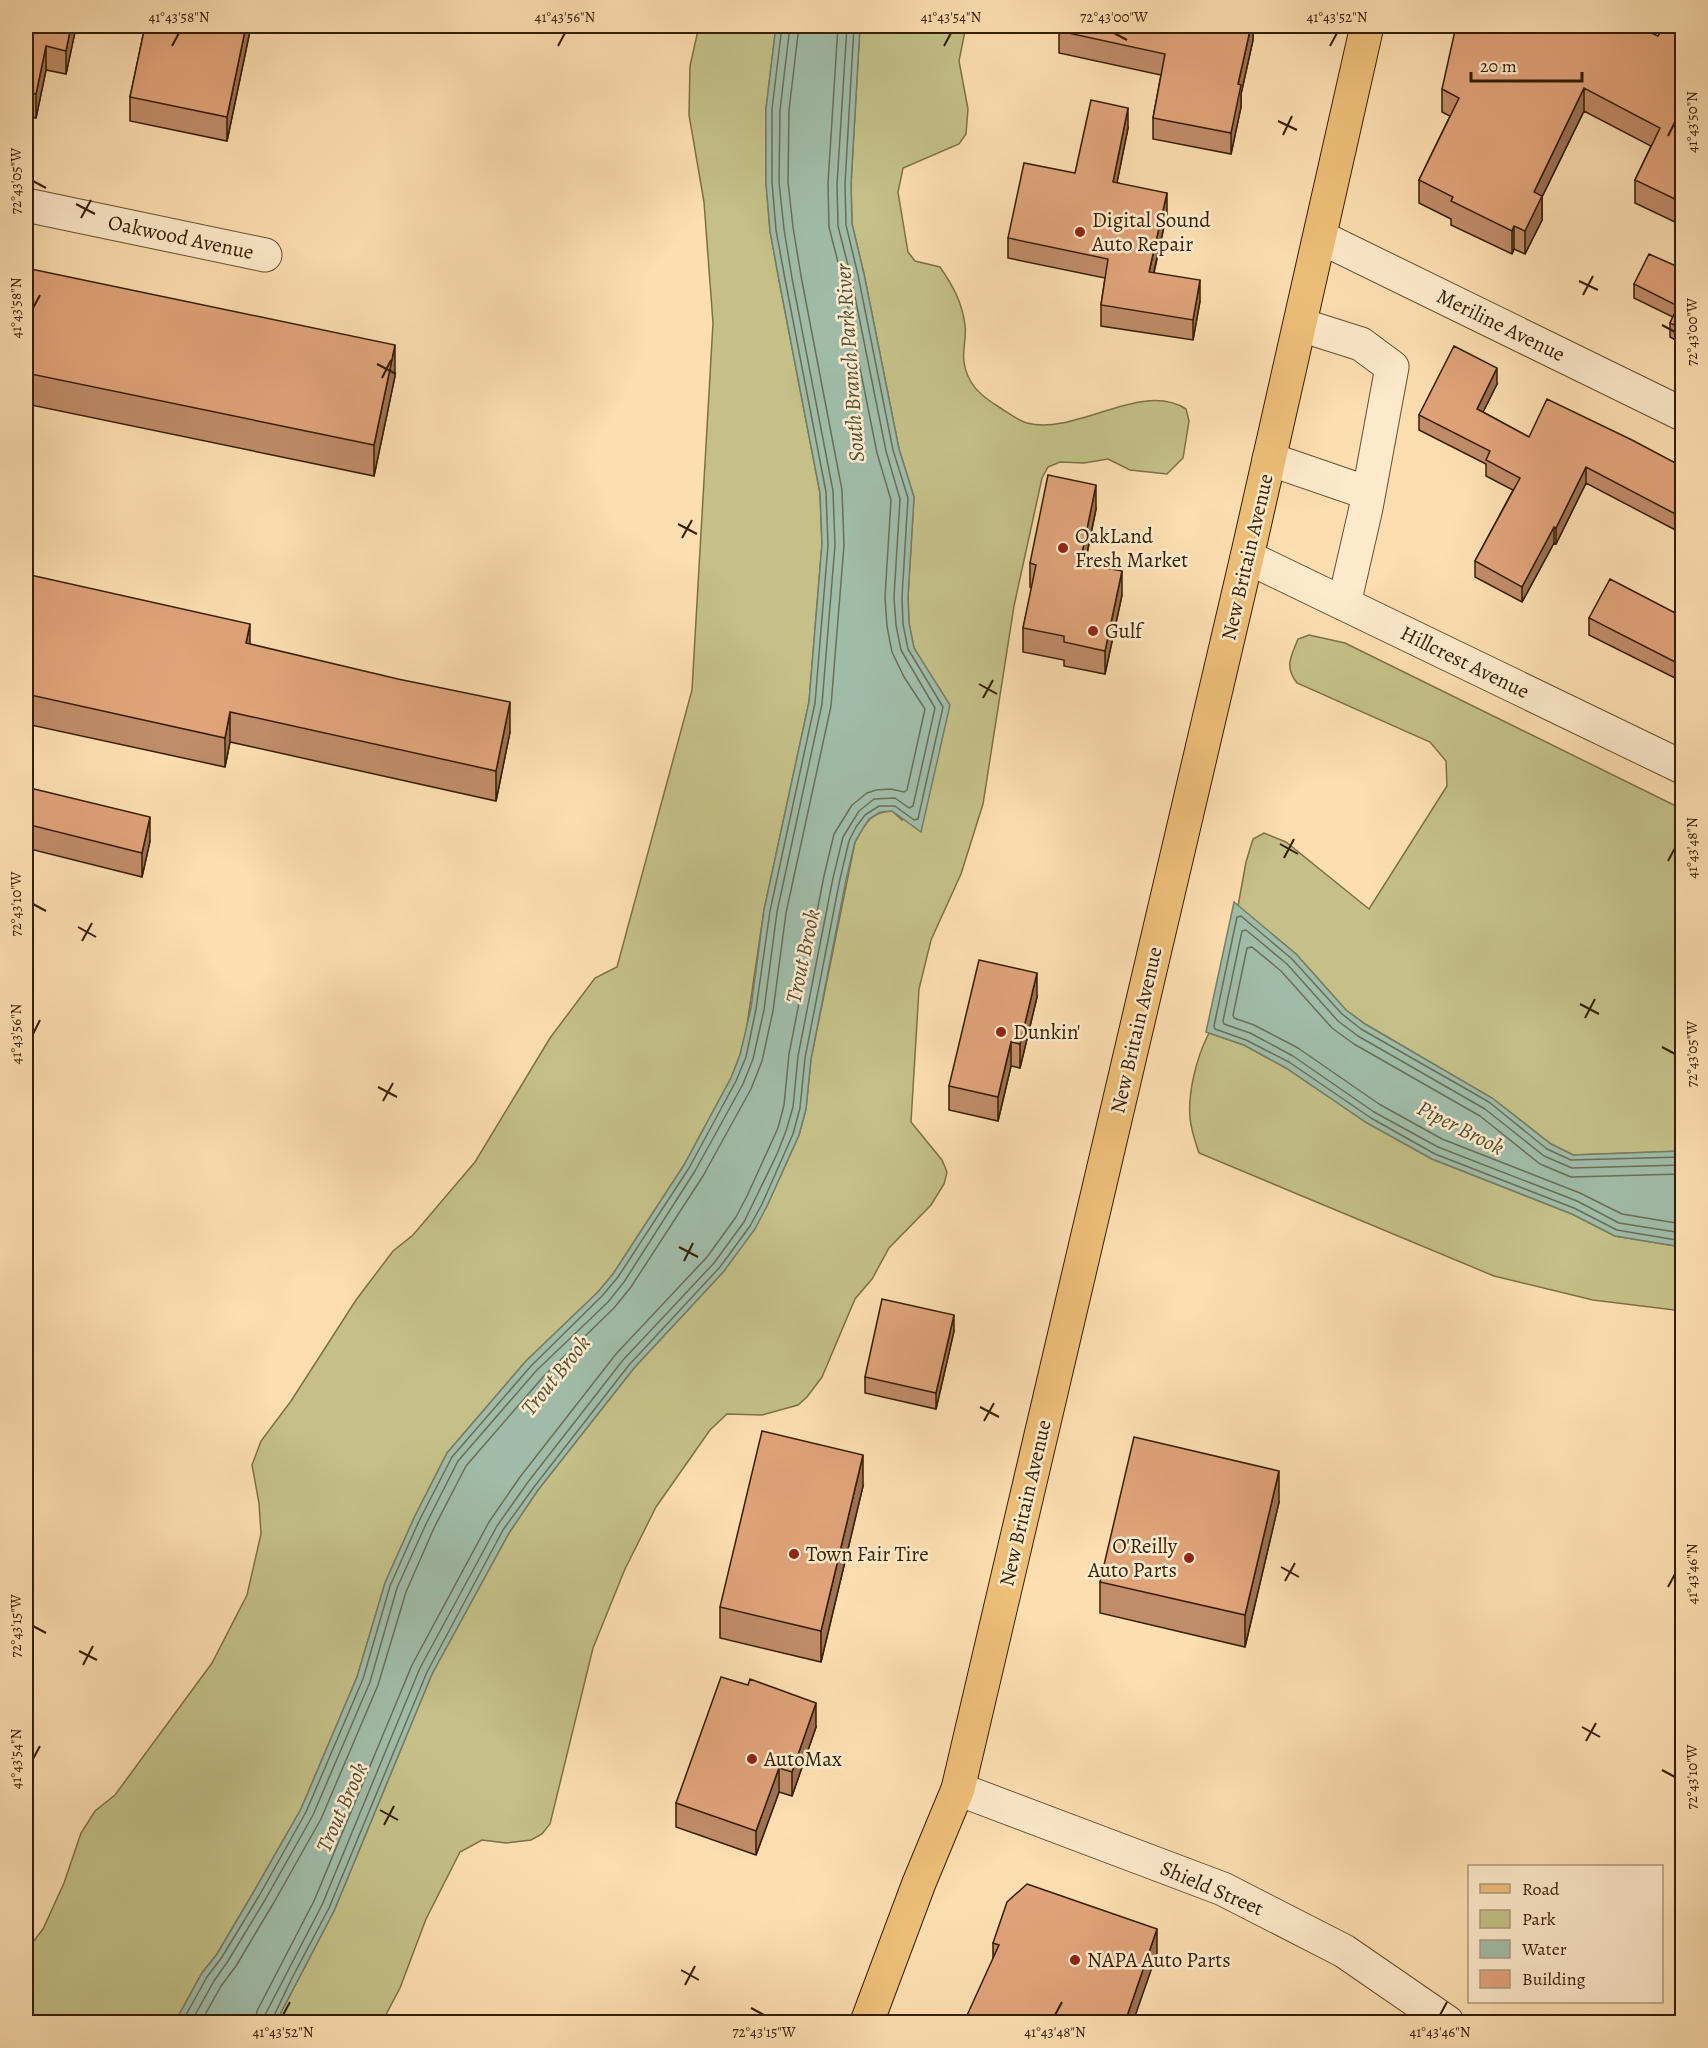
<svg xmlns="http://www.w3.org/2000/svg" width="1708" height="2048" viewBox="0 0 1708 2048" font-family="Alegreya,serif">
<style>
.green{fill:#c4c087;stroke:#7c7045;stroke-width:1.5}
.water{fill:#a0bca8;stroke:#757d66;stroke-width:1.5}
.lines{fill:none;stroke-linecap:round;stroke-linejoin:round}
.shore{stroke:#6a6e56;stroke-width:1.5}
.minor-casing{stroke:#674f2e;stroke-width:35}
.major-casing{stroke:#351f03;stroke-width:35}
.minor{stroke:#fdeacc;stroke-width:33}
.major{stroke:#eebf78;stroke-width:33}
.wall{fill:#c18c69;stroke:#351f03;stroke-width:1.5}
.shaded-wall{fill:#9d7255;stroke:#351f03;stroke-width:1.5}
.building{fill:#e0a37a;stroke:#351f03;stroke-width:1.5}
.ticks{fill:none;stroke:#351f03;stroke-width:2}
.poi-dot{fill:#8f2418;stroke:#fdeacc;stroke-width:2}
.labels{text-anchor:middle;stroke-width:5;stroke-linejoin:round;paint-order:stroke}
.poi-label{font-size:21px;fill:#351f03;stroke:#fdeacc;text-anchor:start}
.street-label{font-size:21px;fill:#351f03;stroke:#fdeacc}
.water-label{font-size:22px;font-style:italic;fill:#554e35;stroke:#fdeacc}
.neatline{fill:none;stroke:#351f03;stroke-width:2}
.ticks-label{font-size:15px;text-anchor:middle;fill:#351f03}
</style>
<rect width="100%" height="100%" fill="#fcdeb0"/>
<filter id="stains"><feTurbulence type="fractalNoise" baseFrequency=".00333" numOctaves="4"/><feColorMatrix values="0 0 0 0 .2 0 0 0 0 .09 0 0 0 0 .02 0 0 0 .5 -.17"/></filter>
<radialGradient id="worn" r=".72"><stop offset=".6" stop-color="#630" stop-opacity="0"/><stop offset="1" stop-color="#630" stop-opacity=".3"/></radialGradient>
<path class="green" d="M 699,26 L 776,26 L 766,109 L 766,183 L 770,231 L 779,280 L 820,493 L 822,544 L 809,702 L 764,910 L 746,1032 L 740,1055 L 731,1078 L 684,1165 L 613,1274 L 598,1292 L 526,1361 L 447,1453 L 414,1518 L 385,1583 L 357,1677 L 301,1809 L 253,1893 L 217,1954 L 202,1973 L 175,2022 L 26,2022 L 26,1951 L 43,1929 L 64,1883 L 81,1833 L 95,1811 L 115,1795 L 212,1663 L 247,1595 L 261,1534 L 259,1503 L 252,1465 L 261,1441 L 291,1401 L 356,1300 L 393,1251 L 413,1235 L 475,1162 L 550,1038 L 595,978 L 617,967 L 692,690 L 713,323 L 704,202 L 689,115 L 690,66 Z
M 860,26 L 966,26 L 959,61 L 968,109 L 966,134 L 959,144 L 903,168 L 898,192 L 908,252 L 915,261 L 940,267 C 953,286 962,302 965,325 C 967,337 962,350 964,362 C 967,384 981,396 999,407 C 1007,412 1017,420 1027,423 C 1076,436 1141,380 1186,409 L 1189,421 L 1183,458 L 1167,474 L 1130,470 L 1108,459 L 1084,463 L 1060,462 L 1048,467 L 1042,478 L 1014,606 L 983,804 L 961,874 L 931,940 L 919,989 L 911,1122 L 942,1160 L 947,1172 L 944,1184 L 931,1205 L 889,1248 L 872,1279 L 855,1299 L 822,1377 L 807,1397 L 798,1405 L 762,1415 L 727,1414 L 710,1430 L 656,1507 L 625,1569 L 593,1648 L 550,1824 L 542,1834 L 531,1840 L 506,1843 L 482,1840 L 460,1852 L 426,1919 L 400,1988 L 382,2022 L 276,2022 L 334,1911 L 432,1674 L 509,1533 L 538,1490 L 634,1368 L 724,1271 L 767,1206 L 799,1135 L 806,1109 L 811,1059 L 855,842 C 865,824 870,812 892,811 L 902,820 L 924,666 L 914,648 L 909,623 L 908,597 L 914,497 L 899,449 L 864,274 L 852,224 L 851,184 Z
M 1309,635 L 1345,643 L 1682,809 L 1682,1151 L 1573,1155 L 1551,1144 L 1492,1098 L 1365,1024 L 1346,1010 L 1296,954 L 1238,906 L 1246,862 L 1253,839 L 1264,833 L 1286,842 L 1369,909 L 1447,786 L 1446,761 L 1430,742 L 1297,683 C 1284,666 1291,657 1298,639 Z
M 1209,1033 L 1244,1045 L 1286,1068 L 1368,1123 L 1432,1159 L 1572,1214 L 1615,1236 L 1682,1247 L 1682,1311 L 1593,1300 L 1494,1276 L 1199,1153 C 1196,1144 1193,1135 1191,1125 C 1186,1098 1196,1058 1209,1033 Z"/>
<path class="water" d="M 776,26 L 860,26 L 851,184 L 852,224 L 864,274 L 899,449 L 914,497 L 908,597 L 909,623 L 914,648 L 950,705 L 921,832 L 892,811 L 880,812 L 869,819 L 862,830 L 855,842 L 846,880 L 811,1059 L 806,1109 L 799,1135 L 767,1206 L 755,1229 L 724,1271 L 634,1368 L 538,1490 L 509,1533 L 432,1674 L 334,1911 L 276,2022 L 175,2022 L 202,1973 L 217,1954 L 253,1893 L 301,1809 L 357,1677 L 385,1583 L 414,1518 L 447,1453 L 526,1361 L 598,1292 L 613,1274 L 684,1165 L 731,1078 L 740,1055 L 751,1008 L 764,910 L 809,702 L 822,544 L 820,493 L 779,280 L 770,231 L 766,183 L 766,109 Z
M 1234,902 L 1296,954 L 1346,1010 L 1365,1024 L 1492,1098 L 1551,1144 L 1573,1155 L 1682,1151 L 1682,1247 L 1615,1236 L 1572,1214 L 1432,1159 L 1367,1123 L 1286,1068 L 1244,1045 L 1206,1032 Z"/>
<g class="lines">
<path class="shore" d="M 1682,1157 L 1571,1160 L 1547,1149 L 1489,1102 L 1361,1029 L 1342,1014 L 1292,959 L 1241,916 L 1237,917 L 1214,1026 L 1215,1029 L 1246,1040 L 1289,1062 L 1371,1118 L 1435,1154 L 1574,1208 L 1617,1230 L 1682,1241
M 1682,1165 L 1572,1168 L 1544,1156 L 1485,1109 L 1358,1036 L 1338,1021 L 1287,964 L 1246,930 L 1242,931 L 1223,1021 L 1224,1024 L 1250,1033 L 1293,1056 L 1374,1112 L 1438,1147 L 1577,1201 L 1619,1223 L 1682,1233
M 1682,1174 L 1571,1177 L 1540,1164 L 1480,1116 L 1354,1044 L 1332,1028 L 1281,971 L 1252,947 L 1247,948 L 1233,1015 L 1234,1018 L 1254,1025 L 1298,1048 L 1379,1104 L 1442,1139 L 1580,1193 L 1622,1214 L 1682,1224
M 182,2022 L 207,1977 L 222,1957 L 259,1896 L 306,1812 L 363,1679 L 390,1586 L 419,1521 L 452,1457 L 531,1366 L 602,1296 L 618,1277 L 689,1168 L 736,1081 L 746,1057 L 756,1009 L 770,911 L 815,703 L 828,545 L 826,492 L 785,279 L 776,230 L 772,182 L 772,109 L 782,26
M 191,2022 L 214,1981 L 228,1961 L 265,1900 L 313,1815 L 370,1682 L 397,1588 L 426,1524 L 458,1461 L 536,1371 L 608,1302 L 624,1282 L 695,1171 L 743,1084 L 753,1059 L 764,1010 L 777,912 L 822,704 L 835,545 L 833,491 L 792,278 L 784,229 L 779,182 L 780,110 L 790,26
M 201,2022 L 221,1986 L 236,1966 L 273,1904 L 321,1819 L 378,1685 L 406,1592 L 434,1528 L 466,1466 L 543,1377 L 614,1308 L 631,1287 L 703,1176 L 751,1089 L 762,1061 L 773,1011 L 786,913 L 831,706 L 844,545 L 842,490 L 801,276 L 793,227 L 788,182 L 789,110 L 799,26
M 255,2022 L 257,2011 L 314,1901 L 412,1665 L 489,1522 L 520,1477 L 616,1354 L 707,1257 L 736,1217 L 747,1196 L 778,1128 L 784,1105 L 789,1054 L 824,876 L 834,834 L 852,805 L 867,793 L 876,790 L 891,789 L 904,792 L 907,790 L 925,709 L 904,677 L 892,652 L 887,626 L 885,597 L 891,500 L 877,453 L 842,278 L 829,227 L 828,183 L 838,26
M 264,2022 L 265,2015 L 322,1905 L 420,1668 L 497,1526 L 528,1482 L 623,1360 L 714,1263 L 744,1222 L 777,1154 L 786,1131 L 793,1107 L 798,1056 L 833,878 L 843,837 L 859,811 L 874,799 L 895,798 L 909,808 L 913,806 L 935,708 L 901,650 L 896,625 L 894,597 L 900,499 L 886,451 L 851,277 L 838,226 L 837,184 L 847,26
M 271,2022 L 292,1978 L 329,1908 L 427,1672 L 503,1530 L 534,1487 L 629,1365 L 720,1267 L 750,1226 L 762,1204 L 793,1134 L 800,1108 L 805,1058 L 840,879 L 849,841 L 856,827 L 865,815 L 879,806 L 895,806 L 914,820 L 918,819 L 943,707 L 908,649 L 903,624 L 902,597 L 908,498 L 893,450 L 858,275 L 846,225 L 845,184 L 854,26"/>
<defs>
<path id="minor" d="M 26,205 L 265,255
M 1320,237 L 1682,414
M 1301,325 L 1361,344 L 1392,367 L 1366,508 L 1344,604
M 1269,459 L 1368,493
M 1247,557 L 1682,767
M 958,1789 L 1223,1889 L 1344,1951 L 1447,2022"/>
<path id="major" d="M 867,2022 L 919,1883 L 958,1789 L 1247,557 L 1367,26"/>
</defs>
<use href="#minor" class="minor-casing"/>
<use href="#major" class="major-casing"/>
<use href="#minor" class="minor"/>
<use href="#major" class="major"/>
</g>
<path class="wall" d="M 26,26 L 75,26 L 75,32 L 66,74 L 46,70 L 36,118 L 26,116 Z
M 145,26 L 251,26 L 227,141 L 130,121 L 130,97 Z
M 1253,26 L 1253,40 L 1241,94 L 1241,107 L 1231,154 L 1153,139 L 1153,118 L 1161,75 L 1059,53 L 1059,31 Z
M 1683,27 L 1683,211 L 1677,223 L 1635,203 L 1635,180 L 1651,146 L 1584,111 L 1542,197 L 1542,220 L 1525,254 L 1514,249 L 1512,254 L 1451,225 L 1451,219 L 1419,203 L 1419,180 L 1450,116 L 1442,112 L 1442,89 L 1673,32 Z
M 1128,128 L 1117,182 L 1167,213 L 1154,273 L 1200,301 L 1193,340 L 1101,326 L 1101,305 L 1105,278 L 1008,258 L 1008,238 L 1075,173 Z
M 26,268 L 395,376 L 374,476 L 26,404 Z
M 1683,269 L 1683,344 L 1670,337 L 1670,323 L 1673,317 L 1634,298 L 1634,284 Z
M 1497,384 L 1483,412 L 1529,437 L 1683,467 L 1683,534 L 1586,483 L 1556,544 L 1554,543 L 1522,602 L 1475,577 L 1475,561 L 1513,490 L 1486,476 L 1486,464 L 1419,430 L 1419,415 Z
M 1096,509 L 1085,564 L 1122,595 L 1105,674 L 1064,666 L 1064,660 L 1023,652 L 1023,628 L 1032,588 L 1030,587 L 1030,563 Z
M 26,574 L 250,644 L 510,732 L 496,801 L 230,742 L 225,767 L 26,724 Z
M 1683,617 L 1683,682 L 1589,635 L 1589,618 Z
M 26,787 L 150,841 L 142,877 L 26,848 Z
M 1037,997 L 1020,1068 L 1011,1066 L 998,1121 L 949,1110 L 949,1086 Z
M 954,1331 L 936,1409 L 865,1393 L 865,1377 Z
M 863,1486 L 821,1662 L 720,1638 L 720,1607 Z
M 1279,1502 L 1245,1647 L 1100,1613 L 1100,1582 Z
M 816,1727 L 792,1796 L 779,1792 L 756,1855 L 676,1827 L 676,1803 Z
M 993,1943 L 1157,1953 L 993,1959 Z"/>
<path class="shaded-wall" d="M 71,26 L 75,26 L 75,32 L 66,74 L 66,51 Z
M 246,26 L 251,26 L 227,141 L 227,117 Z
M 1251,26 L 1253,26 L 1253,40 L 1241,94 L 1241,107 L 1231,154 L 1231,133 L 1238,84 Z
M 46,46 L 46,70 L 36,118 L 36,94 Z
M 1584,88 L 1584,111 L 1542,197 L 1542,220 L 1525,254 L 1525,231 L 1534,192 Z
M 1128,108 L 1128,128 L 1113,202 L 1113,182 Z
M 1683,188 L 1683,211 L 1677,223 L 1677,200 Z
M 1167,193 L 1167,213 L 1149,293 L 1149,272 Z
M 1514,226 L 1514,249 L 1512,254 L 1512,231 Z
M 1200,280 L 1200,301 L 1193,340 L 1193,320 Z
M 395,345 L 395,376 L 374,476 L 374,445 Z
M 1497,368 L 1497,384 L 1477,424 L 1477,409 Z
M 1586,467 L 1586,483 L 1556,544 L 1556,528 Z
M 1096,485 L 1096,509 L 1080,587 L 1080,563 Z
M 1554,527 L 1554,543 L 1522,602 L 1522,587 Z
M 1122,571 L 1122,595 L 1105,674 L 1105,651 Z
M 250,624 L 250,653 L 246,643 Z
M 510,702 L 510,732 L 496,801 L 496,771 Z
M 230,712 L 230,742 L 225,767 L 225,738 Z
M 150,817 L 150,841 L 142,877 L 142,853 Z
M 1037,973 L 1037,997 L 1020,1068 L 1020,1044 Z
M 1011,1042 L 1011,1066 L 998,1121 L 998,1097 Z
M 954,1315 L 954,1331 L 936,1409 L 936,1393 Z
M 863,1455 L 863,1486 L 821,1662 L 821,1631 Z
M 1279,1471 L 1279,1502 L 1245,1647 L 1245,1615 Z
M 816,1703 L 816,1727 L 792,1796 L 792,1772 Z
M 779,1768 L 779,1792 L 756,1855 L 756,1831 Z
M 1157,1929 L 1157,1953 L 1133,2022 L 1125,2022 Z"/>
<path class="building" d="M 26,26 L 71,26 L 66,51 L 46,46 L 36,94 L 26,92 Z
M 145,26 L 246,26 L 227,117 L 130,97 Z
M 1060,26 L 1251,26 L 1238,84 L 1241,85 L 1231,133 L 1153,118 L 1165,54 L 1059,31 Z
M 1456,26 L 1636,26 L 1658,36 L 1663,27 L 1673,32 L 1678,26 L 1683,27 L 1683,188 L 1677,200 L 1635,180 L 1660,128 L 1584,88 L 1534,192 L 1542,196 L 1525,231 L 1514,226 L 1512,231 L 1451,201 L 1453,197 L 1419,180 L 1459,98 L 1442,89 Z
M 1091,100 L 1128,108 L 1113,182 L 1167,193 L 1149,272 L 1200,280 L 1193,320 L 1101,305 L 1108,259 L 1008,238 L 1024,163 L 1075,173 Z
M 1649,254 L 1683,269 L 1683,329 L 1670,323 L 1678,306 L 1634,284 Z
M 26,268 L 395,345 L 374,445 L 26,373 Z
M 1454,346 L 1497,368 L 1477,409 L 1529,437 L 1547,399 L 1632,440 L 1683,467 L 1683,518 L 1586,467 L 1556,528 L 1554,527 L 1522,587 L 1475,561 L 1520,478 L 1486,460 L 1490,451 L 1419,415 Z
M 1048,475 L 1096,485 L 1080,563 L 1122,571 L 1105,651 L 1064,642 L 1064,636 L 1023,628 L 1036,565 L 1030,563 Z
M 26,574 L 250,624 L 246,643 L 398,679 L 510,702 L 496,771 L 230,712 L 225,738 L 26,694 Z
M 1610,579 L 1683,617 L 1683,666 L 1589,618 Z
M 26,787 L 150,817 L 142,853 L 26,824 Z
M 979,960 L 1037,973 L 1020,1044 L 1011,1042 L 998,1097 L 949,1086 Z
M 882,1299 L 954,1315 L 936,1393 L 865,1377 Z
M 762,1431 L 863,1455 L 821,1631 L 720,1607 Z
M 1134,1437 L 1279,1471 L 1245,1615 L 1100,1582 Z
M 721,1677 L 748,1685 L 750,1679 L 816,1703 L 792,1772 L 779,1768 L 756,1831 L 676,1803 Z
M 1027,1884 L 1157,1929 L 1125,2022 L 964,2022 L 999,1945 L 993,1943 L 1007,1902 Z"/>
<path class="ticks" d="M 1114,33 L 1127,40M 172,46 L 179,33M 558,46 L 565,33M 944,46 L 951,33M 1330,46 L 1337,33M 1278,121 L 1297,130M 1283,135 L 1292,116M 1668,136 L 1675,122M 33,181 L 46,188M 76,204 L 95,214M 81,218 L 91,200M 1579,281 L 1598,290M 1583,295 L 1593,276M 33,308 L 40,295M 1662,325 L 1675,332M 377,364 L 396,374M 382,378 L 391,360M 678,524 L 697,534M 682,538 L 692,520M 979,684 L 997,694M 983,698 L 993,680M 1280,844 L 1298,854M 1284,858 L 1294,839M 1668,861 L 1675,848M 33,904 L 46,911M 78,927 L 96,937M 82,941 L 92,923M 1580,1004 L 1599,1014M 1585,1018 L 1595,999M 33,1034 L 40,1020M 1662,1047 L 1675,1054M 378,1087 L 397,1097M 383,1101 L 393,1083M 679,1247 L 698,1257M 684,1261 L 693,1243M 980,1407 L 999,1417M 984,1421 L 994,1403M 1281,1567 L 1299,1577M 1285,1581 L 1295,1563M 1668,1587 L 1675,1574M 33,1626 L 46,1633M 79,1651 L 97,1660M 83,1665 L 93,1646M 1582,1727 L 1600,1737M 1586,1741 L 1596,1723M 33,1759 L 40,1746M 1662,1770 L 1675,1777M 380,1810 L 398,1820M 384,1825 L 394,1806M 681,1970 L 699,1980M 685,1985 L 695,1966M 751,2008 L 764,2015M 283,2015 L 290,2002M 1055,2015 L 1062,2002M 1440,2015 L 1447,2002"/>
<g class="poi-dot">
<circle cx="1080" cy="232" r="6"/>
<circle cx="1063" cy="548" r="6"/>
<circle cx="1093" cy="631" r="6"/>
<circle cx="1001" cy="1032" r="6"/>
<circle cx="794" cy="1554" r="6"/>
<circle cx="1189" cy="1558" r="6"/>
<circle cx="752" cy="1759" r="6"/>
<circle cx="1075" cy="1960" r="6"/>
</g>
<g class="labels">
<g class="poi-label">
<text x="1092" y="227">Digital Sound<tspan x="1092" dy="24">Auto Repair</tspan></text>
<text x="1075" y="543">OakLand<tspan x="1075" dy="24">Fresh Market</tspan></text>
<text x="1105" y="638">Gulf</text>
<text x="1013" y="1039">Dunkin'</text>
<text x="1177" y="1553" text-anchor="end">O'Reilly<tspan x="1177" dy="24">Auto Parts</tspan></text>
<text x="806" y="1561">Town Fair Tire</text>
<text x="764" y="1766">AutoMax</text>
<text x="1087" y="1967">NAPA Auto Parts</text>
</g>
<g class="street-label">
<text transform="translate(181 237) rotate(12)" y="7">Oakwood Avenue</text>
<text transform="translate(1501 325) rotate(26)" y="7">Meriline Avenue</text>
<text transform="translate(1247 557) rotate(-77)" y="7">New Britain Avenue</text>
<text transform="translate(1465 662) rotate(26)" y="7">Hillcrest Avenue</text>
<text transform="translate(1136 1030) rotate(-77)" y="7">New Britain Avenue</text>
<text transform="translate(1025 1503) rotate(-77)" y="7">New Britain Avenue</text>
<text transform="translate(1212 1888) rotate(23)" y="7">Shield Street</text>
</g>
<g class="water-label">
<text transform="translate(849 363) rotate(-94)" y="8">South Branch Park River</text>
<text transform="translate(802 956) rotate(-78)" y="8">Trout Brook</text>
<text transform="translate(1461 1127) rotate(27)" y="8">Piper Brook</text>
<text transform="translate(555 1375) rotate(-51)" y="8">Trout Brook</text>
<text transform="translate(341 1807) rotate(-66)" y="8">Trout Brook</text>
</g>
</g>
<rect width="1708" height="2048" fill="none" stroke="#fcdeb0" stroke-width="66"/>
<rect x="1468" y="1865" width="195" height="138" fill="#fdeacc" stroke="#ad997c" stroke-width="1.5"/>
<rect x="1480" y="1884" width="30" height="9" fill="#eebf78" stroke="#ad997c" stroke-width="1.5"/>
<text x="1522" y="1895" font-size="18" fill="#351f03">Road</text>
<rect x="1480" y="1910" width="30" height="18" fill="#c4c087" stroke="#ad997c" stroke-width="1.5"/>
<text x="1522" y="1925" font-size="18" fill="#351f03">Park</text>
<rect x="1480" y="1940" width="30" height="18" fill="#a0bca8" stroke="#ad997c" stroke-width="1.5"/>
<text x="1522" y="1955" font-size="18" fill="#351f03">Water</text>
<rect x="1480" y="1970" width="30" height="18" fill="#e0a37a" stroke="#ad997c" stroke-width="1.5"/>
<text x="1522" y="1985" font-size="18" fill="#351f03">Building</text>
<path d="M1471 72v9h111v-9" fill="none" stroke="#351f03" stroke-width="3"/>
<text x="1480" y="72" font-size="18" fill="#351f03" stroke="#fdeacc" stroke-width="4.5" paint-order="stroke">20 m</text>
<rect x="33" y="33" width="1642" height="1982" class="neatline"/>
<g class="ticks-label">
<text x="179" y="22">41°43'58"N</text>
<text x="565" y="22">41°43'56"N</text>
<text x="951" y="22">41°43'54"N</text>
<text x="1114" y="22">72°43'00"W</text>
<text x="1337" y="22">41°43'52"N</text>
<text transform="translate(1692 122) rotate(-90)" y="5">41°43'50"N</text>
<text transform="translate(16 181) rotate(-90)" y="5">72°43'05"W</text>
<text transform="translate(16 308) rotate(-90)" y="5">41°43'58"N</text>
<text transform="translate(1692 332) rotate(-90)" y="5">72°43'00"W</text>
<text transform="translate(1692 848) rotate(-90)" y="5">41°43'48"N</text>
<text transform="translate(16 904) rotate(-90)" y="5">72°43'10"W</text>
<text transform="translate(16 1034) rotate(-90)" y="5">41°43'56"N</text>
<text transform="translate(1692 1054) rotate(-90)" y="5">72°43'05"W</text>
<text transform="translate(1692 1574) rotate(-90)" y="5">41°43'46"N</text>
<text transform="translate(16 1626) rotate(-90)" y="5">72°43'15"W</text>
<text transform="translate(16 1759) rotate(-90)" y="5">41°43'54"N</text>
<text transform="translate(1692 1777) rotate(-90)" y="5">72°43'10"W</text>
<text x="283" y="2037">41°43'52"N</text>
<text x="764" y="2037">72°43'15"W</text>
<text x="1055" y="2037">41°43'48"N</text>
<text x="1440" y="2037">41°43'46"N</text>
</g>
<rect width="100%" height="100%" filter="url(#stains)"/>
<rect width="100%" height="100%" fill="url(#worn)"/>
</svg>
